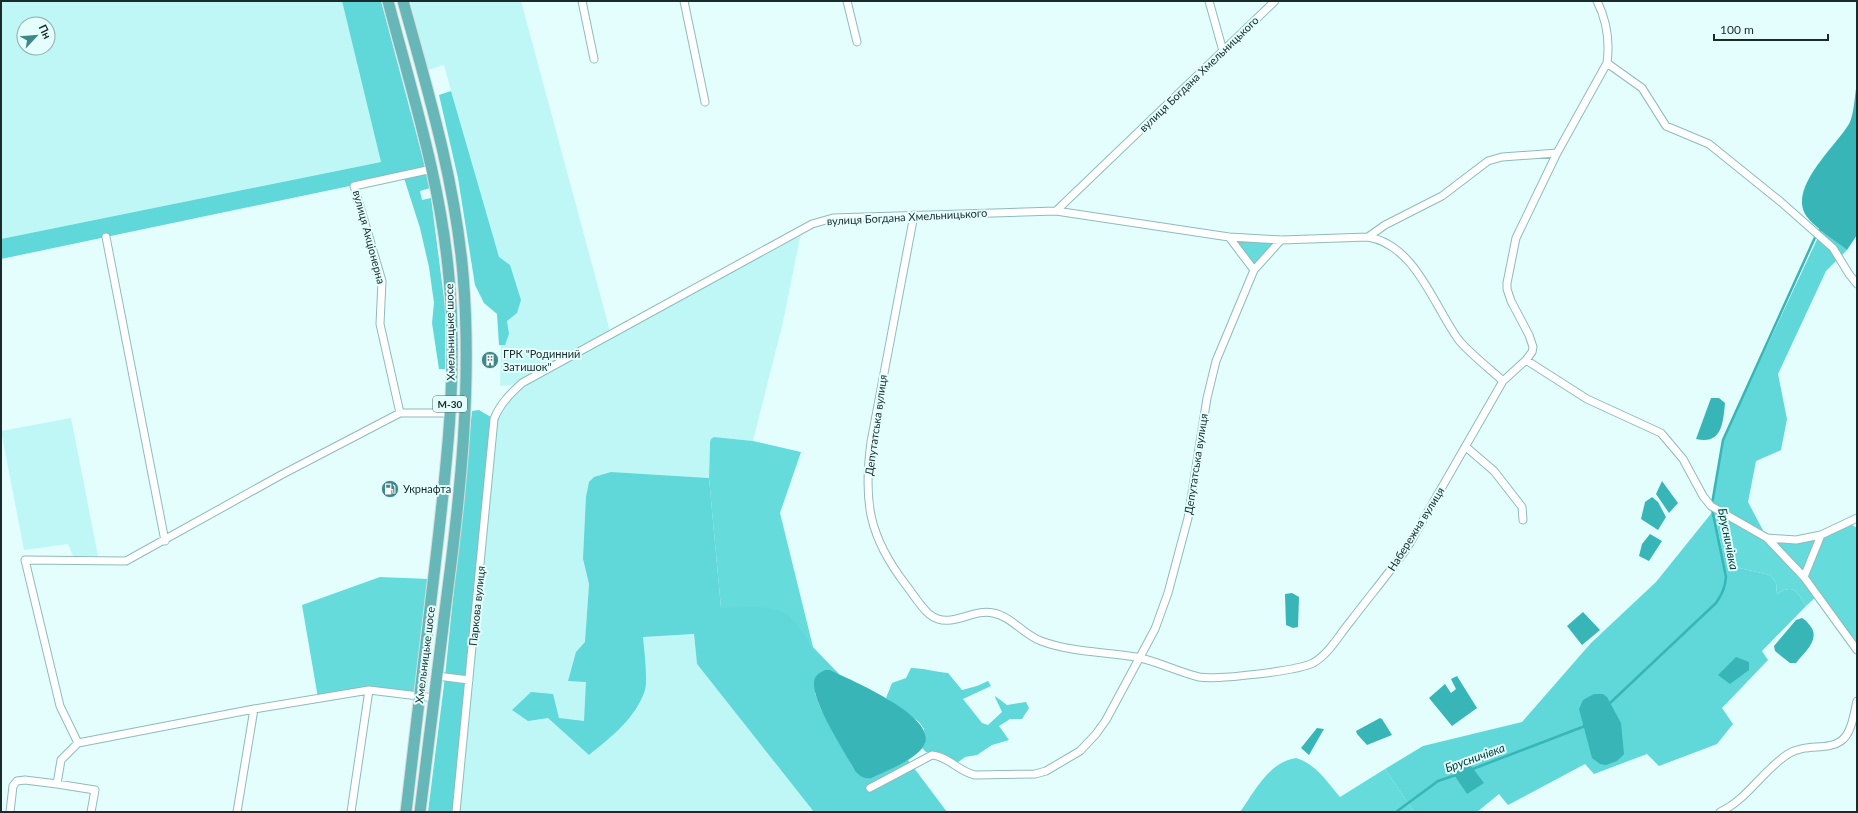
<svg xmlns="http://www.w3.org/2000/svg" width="1858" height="813" viewBox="0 0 1858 813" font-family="Lato,sans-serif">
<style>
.built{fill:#bff7f7;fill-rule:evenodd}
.green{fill:#65dbdc}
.forest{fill:#60d7d8}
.water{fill:#38b5b7}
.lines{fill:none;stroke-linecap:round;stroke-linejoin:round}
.stream{stroke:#38b5b7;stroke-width:2.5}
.minor-casing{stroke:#8fbbbb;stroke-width:9}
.trunk-casing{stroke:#dadddd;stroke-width:13}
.minor{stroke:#fff;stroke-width:7}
.trunk{stroke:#68b7b8;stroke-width:11}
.labels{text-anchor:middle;stroke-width:4;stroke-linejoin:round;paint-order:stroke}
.shield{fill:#e3fefd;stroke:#566a6a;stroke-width:1}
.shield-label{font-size:10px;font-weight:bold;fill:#192b2b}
.street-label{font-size:11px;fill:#192b2b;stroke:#e3fefd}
.poi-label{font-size:11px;fill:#192b2b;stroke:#e3fefd;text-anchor:start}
.water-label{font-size:12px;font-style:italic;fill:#064040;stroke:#e3fefd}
</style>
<rect width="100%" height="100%" fill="#e3fefd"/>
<path class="built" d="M 1,1 L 342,1 L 381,162 L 1,239 ZM 24,24 L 48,24 L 48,48 L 24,48 Z
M 410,1 L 521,1 L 611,335 L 802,228 L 783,322 L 753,441 L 714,437 L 710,442 L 709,478 L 611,472 L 583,559 L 589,584 L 586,629 L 643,637 L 694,634 L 697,664 L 814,812 L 456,812 L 494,419 L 521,384 L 500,386 L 501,350 L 499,314 L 511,310 L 444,65 L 428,70 Z
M 71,418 L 98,556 L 73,556 L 68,544 L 24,550 L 1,431 Z"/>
<path class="green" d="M 1229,237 L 1281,240 L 1254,270 Z
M 714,437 L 753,441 L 801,452 L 780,513 L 813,647 L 839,674 L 831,673 L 721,608 L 709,478 L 710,442 L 711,439 Z
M 1714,510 L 1767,538 L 1796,540 L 1849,523 L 1857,528 L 1857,650 L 1817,596 L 1806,606 C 1797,592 1794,583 1777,594 L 1776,583 L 1770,575 L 1739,568 L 1726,555 L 1720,541 Z
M 380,577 L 429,579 L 416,696 L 369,690 L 318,698 L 302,605 Z
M 1296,758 C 1316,764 1327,782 1340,797 L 1385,769 L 1414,812 L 1240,812 C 1255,791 1269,762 1296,758 Z"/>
<path class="forest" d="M 342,1 L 381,1 L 426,170 L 1,259 L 1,239 L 381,162 Z
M 451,91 L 499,257 L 510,265 L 521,300 L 517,313 L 507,321 L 509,334 L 505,345 L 499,345 L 497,314 L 484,303 L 475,285 L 458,178 L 439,95 Z
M 427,173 L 430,188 L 420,191 L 422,200 L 431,198 L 445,306 L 445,369 L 439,369 L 432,323 L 434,303 L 429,267 L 420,228 L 404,178 Z
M 1822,229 L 1847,250 L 1826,271 L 1778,374 L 1787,419 L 1781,450 L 1756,461 L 1748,502 L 1767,538 L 1711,506 L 1723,440 Z
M 479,410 L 494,419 L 456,812 L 428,812 L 445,677 L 472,411 Z
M 611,472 L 709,478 L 721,608 C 736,608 752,606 767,608 C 795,611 798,629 813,648 C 821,657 830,666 839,674 L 830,670 L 815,693 L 820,707 L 855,771 L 872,778 L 908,760 L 947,812 L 814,812 L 697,664 L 694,634 L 643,637 C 644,649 648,680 645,690 C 636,718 611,737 589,755 L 548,718 L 528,721 L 512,710 L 531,692 L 553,694 L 559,718 L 584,721 L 586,682 L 568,681 L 576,652 L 585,642 L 589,584 L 583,559 L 586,497 L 589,482 L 594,477 Z
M 1714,510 L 1720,541 L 1726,555 L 1739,568 L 1770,575 L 1776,583 L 1777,594 C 1794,583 1797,592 1806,606 L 1762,651 L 1768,660 L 1722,708 L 1733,724 L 1717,744 L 1659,766 L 1647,754 L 1594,774 L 1585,764 L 1508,805 L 1499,794 L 1477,812 L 1414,812 L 1385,769 L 1423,746 L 1522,722 L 1591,643 L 1656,582 Z
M 911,668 C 924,668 935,672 948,673 L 962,690 L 977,686 L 988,681 L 991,686 L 963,699 L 982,723 L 988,725 L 1002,712 L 995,697 L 995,696 L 1007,705 L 1026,702 L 1029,708 L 1022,719 L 1010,719 L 999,726 L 1009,740 L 992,745 L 977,755 L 965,757 L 957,763 L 942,753 L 926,752 L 922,748 L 925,743 L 924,729 L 919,722 L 886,698 L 892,683 L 906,678 Z"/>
<path class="water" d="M 1857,82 L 1857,235 L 1847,250 C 1836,241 1812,226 1805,214 C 1790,186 1835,147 1849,124 C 1854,116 1855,93 1857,82 Z
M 1711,398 L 1719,398 L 1725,403 C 1723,423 1722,445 1696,439 Z
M 1662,481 L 1678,503 L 1669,513 L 1656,494 Z
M 1652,497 L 1658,502 L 1666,517 L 1658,530 L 1641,519 L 1645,502 Z
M 1650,534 L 1662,541 L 1649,561 L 1639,556 L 1642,544 Z
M 1292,593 L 1299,597 L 1298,627 L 1293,628 L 1286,625 L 1285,594 Z
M 1583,612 L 1600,630 L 1582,645 L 1567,626 Z
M 1802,618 C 1806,620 1808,623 1811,627 C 1820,640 1804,653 1796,663 L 1790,663 L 1775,651 L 1774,646 L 1796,620 Z
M 1736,657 L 1749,662 L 1749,670 L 1730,684 L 1718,675 Z
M 825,670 L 830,670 C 850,680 935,715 925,743 C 920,758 886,771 872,778 C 864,779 861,777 855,771 C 845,752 813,704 814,683 C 814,676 819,673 825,670 Z
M 1457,676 L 1477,708 L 1452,726 L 1429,698 L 1445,684 L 1451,693 L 1456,689 L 1451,679 Z
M 1594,694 L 1603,694 L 1607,697 L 1621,723 L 1624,754 L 1617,761 L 1606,765 L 1600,764 L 1592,758 L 1579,709 L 1583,700 Z
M 1380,718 L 1382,719 L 1392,735 L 1367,745 L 1357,734 L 1356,731 Z
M 1317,728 L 1324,729 L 1309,755 L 1301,748 Z
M 1462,764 L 1471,766 L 1484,783 L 1467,794 L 1453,773 Z"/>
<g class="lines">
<path class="stream" d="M 1712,504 L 1723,440 L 1817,233 L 1824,227
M 1609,704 L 1716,603 C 1722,594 1725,588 1726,577 L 1712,509
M 1470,770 L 1585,726
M 1396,812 L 1438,781 L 1456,775"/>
<defs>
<path id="minor" d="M 582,1 L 594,59
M 684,1 L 705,102
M 847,1 L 857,42
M 1209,1 L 1223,51
M 1607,63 L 1642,88 L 1666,126 L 1709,144 L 1781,202 L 1833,248 L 1849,274 L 1857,284
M 1056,211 L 1229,237 L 1281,240 L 1368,237 C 1415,245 1433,304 1458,339 C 1468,352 1490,369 1503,381
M 914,215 L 871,442 C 863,502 869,537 906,585 C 913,594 920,606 929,614 C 950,631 971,608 993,613 C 1011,616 1024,635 1041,641 C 1070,652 1105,652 1136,657 C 1157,661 1178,672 1199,677 C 1217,680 1297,671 1313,663 C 1329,654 1339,635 1350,622 C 1369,597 1389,573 1407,548 L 1503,381 L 1526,360 L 1532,352 L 1533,347 L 1529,335 L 1511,301 L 1507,289 L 1507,283 L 1516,238 L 1557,153 L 1607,63 C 1610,41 1607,21 1597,1
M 106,237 L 165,541
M 1229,237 L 1254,270
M 1368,237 L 1385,225 L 1442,196 L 1488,161 L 1502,157 L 1557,153
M 1526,360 L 1587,399 L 1661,433 L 1683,459 L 1703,496 L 1711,506 L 1767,538 L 1796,540 L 1821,535
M 400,413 L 380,324 L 382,281 L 354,186 L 432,169
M 1466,447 L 1494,471 L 1522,507 L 1523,520
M 1767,538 L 1804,577 L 1857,650
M 1804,577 L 1821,535 L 1857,518
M 437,676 L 469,680
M 78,743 L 60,706 L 25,560 L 126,561 L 281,475 L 400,413 L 450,413
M 78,743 L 254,709 L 369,690 L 435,698
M 78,743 L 61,760 L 57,784 L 95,790 L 91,812
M 870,788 L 932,755 C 948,756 959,772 975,775 L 1035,774 L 1046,771 L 1080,751 L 1096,734 L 1106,720 L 1155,629 L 1168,593 L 1188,518 L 1207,398 L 1216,361 L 1254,270 L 1281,240
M 10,812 L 13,786 L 17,781 L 25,780 L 57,784
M 237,812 L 254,709
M 351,812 L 369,690
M 456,812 L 494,419 C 500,404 510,394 522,383 L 812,224 L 833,218 L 1056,211 L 1275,1
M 1720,812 C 1747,800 1763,770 1788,754 C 1806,743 1827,751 1841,741 C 1852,733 1854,713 1857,701"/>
<path id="trunk" d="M 388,1 C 412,93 441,183 449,278 C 458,374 446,471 435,566 C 425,648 416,730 406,812
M 403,1 C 428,91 455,181 463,274 C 472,382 461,489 447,595 C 438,667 429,740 420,812"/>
</defs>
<use href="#minor" class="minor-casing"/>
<use href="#trunk" class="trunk-casing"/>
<use href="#minor" class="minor"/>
<use href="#trunk" class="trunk"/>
</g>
<defs>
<symbol id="building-disc" viewBox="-11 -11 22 22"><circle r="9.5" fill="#3f8788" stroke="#e3fefd"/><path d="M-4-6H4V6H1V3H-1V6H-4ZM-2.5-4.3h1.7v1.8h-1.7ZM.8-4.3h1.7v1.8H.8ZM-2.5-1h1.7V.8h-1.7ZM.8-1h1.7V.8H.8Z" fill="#fff"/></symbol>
<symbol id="fuel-disc" viewBox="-11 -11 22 22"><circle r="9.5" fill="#3f8788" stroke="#e3fefd"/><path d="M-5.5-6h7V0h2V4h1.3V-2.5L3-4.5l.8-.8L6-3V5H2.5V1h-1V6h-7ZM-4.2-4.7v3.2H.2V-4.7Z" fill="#fff"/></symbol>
</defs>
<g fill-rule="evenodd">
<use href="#building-disc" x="480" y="350" width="20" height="20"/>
<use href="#fuel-disc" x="380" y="479" width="20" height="20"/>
</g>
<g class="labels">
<rect class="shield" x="433" y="396" width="34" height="16" rx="3"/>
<g class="shield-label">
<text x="450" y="408">М-30</text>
</g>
<g class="street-label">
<text transform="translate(1199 74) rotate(-44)" y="4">вулиця Богдана Хмельницького</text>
<text transform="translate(907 217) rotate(-3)" y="4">вулиця Богдана Хмельницького</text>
<text transform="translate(369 237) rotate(75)" y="4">вулиця Акціонерна</text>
<text transform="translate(450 332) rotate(-91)" y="4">Хмельницьке шосе</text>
<text transform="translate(876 425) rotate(-82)" y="4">Депутатська вулиця</text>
<text transform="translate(1196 464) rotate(-81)" y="4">Депутатська вулиця</text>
<text transform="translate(1416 529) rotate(-58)" y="4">Набережна вулиця</text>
<text transform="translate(477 606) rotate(-84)" y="4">Паркова вулиця</text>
<text transform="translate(425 655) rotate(-83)" y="4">Хмельницьке шосе</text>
</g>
<g class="poi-label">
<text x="503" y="358">ГРК "Родинний<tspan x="503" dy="13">Затишок"</tspan></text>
<text x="403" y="493">Укрнафта</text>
</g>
<g class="water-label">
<text transform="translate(1728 539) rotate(79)" y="4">Брусничівка</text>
<text transform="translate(1475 758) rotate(-20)" y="4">Брусничівка</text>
</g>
</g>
<rect width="1858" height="813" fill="none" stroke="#192b2b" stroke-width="4"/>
<g transform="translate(36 36) rotate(64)"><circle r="19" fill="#e3fefd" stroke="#92aaa9"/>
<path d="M0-3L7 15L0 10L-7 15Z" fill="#3f8788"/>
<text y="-6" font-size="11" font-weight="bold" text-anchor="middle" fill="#192b2b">Пн</text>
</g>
<path d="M1714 34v6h114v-6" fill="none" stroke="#192b2b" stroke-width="2"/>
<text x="1720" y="34" font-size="12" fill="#192b2b" stroke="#e3fefd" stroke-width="3" paint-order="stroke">100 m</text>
</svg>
